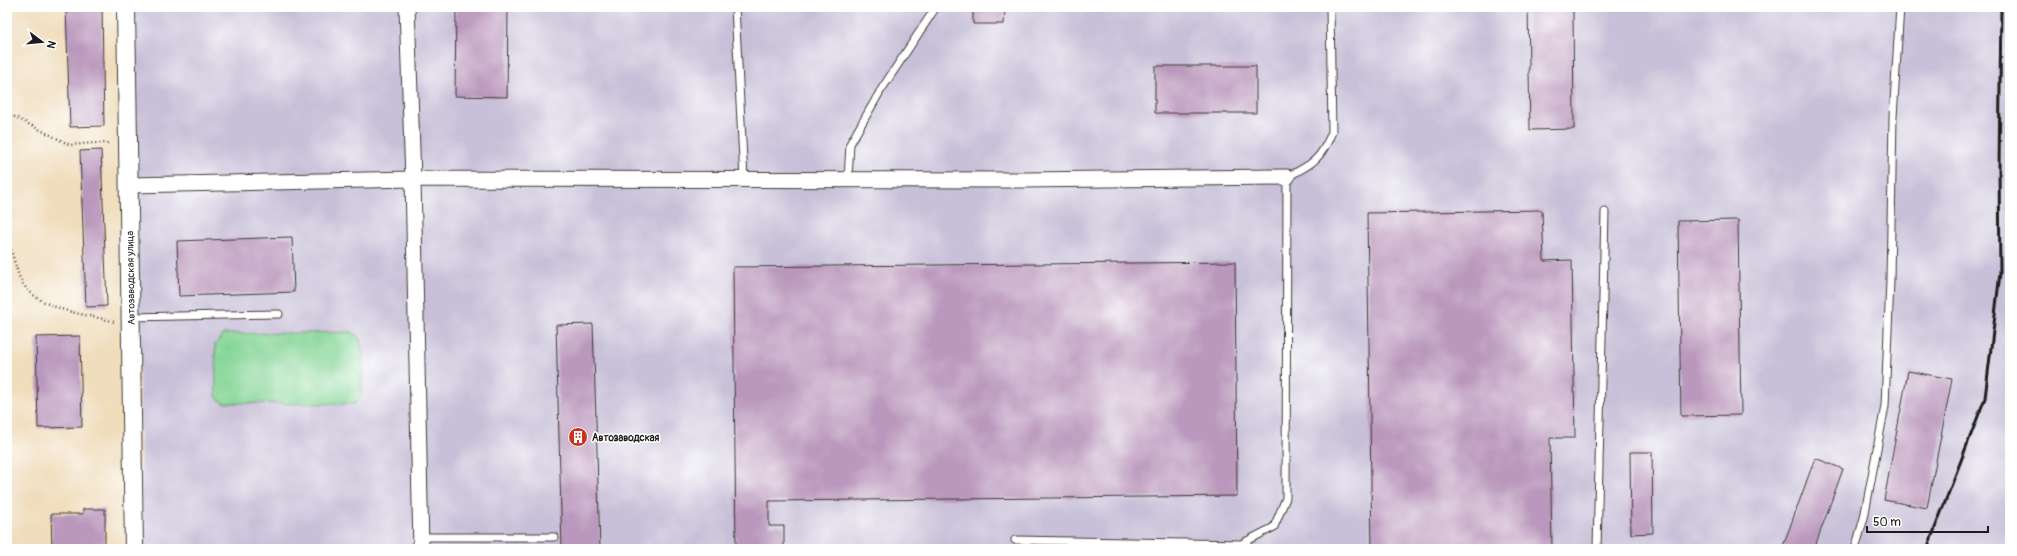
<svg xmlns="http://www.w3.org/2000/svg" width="2017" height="556" viewBox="0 0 2017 556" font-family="Pangolin,sans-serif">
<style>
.industrial{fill:#c8c0d8}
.green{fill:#83d494;stroke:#507858}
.building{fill:#ba97bc}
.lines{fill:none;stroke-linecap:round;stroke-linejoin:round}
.service-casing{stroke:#3c3934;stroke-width:9}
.minor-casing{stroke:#3c3934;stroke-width:17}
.tertiary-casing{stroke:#3c3934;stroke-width:20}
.path{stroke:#3c3934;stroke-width:2.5;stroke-dasharray:1 3;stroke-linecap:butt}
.service{stroke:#fff;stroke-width:7}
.minor{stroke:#fff;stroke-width:15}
.tertiary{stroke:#fff;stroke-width:18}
.rail{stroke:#1c1c1c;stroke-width:3}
.labels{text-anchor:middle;stroke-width:3;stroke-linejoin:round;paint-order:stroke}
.street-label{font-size:10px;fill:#1c1c1c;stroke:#fff}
.poi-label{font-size:10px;font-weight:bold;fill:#1c1c1c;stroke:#fff;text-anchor:start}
</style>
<rect width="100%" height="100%" fill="#fff"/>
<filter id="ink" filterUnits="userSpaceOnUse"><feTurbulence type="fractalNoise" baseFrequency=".025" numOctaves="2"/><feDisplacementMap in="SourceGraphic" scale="8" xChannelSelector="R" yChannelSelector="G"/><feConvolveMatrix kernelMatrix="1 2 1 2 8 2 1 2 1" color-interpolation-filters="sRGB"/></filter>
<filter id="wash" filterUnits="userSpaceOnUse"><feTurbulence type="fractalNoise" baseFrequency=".012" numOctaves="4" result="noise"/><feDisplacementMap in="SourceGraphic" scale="16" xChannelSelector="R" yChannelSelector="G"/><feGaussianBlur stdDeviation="0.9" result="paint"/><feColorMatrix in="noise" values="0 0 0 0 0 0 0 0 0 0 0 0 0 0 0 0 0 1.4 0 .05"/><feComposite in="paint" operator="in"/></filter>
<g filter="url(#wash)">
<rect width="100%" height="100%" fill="#f0ddbc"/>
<path class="industrial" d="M 134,7 L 2010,7 L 2010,549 L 142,549 Z"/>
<path class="green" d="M 353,332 L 360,339 L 363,354 L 361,396 L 355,404 L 225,403 L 219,400 L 216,395 L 215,345 L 223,334 Z"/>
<g id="blocks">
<path class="building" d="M 66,7 L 102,7 L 104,126 L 70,127 Z
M 456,7 L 508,7 L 507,97 L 455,96 Z
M 973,7 L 1005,7 L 1004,24 L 973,24 Z
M 1528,7 L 1573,7 L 1574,129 L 1530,130 Z
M 1155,66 L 1256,66 L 1256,113 L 1155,113 Z
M 101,150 L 107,306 L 86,307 L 80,151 Z
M 1542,210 L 1544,261 L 1572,260 L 1575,438 L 1550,438 L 1552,549 L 1372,549 L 1367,213 Z
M 1738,220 L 1741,415 L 1681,416 L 1678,221 Z
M 292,237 L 294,292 L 179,296 L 177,241 Z
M 1235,262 L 1237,496 L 769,501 L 769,526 L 784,526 L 784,549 L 736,549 L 733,267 Z
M 593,324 L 600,549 L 562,549 L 556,325 Z
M 80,336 L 82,427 L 38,428 L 36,337 Z
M 1908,371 L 1952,379 L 1927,508 L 1884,500 Z
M 1630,452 L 1652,452 L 1653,533 L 1631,534 Z
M 1815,458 L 1843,469 L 1814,549 L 1782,549 Z
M 83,509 L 105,509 L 105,549 L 52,549 L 51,514 L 83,514 Z"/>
</g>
</g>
<g filter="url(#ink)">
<use href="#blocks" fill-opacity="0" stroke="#3c3934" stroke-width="1"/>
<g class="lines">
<defs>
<path id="service" d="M 735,7 L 744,179
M 848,179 L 850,144 L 881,90 L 936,7
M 131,317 L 279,314
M 422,537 L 554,537
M 1015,540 L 1241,544 L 1274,527 L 1286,498 L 1287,177 C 1313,164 1321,159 1332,132 L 1330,7
M 1597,549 L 1605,212
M 1855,549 L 1864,518 L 1885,406 L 1890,280 L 1893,117 L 1900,7"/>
<path id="minor" d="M 407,7 L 413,179 L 421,549
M 129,185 L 413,179 L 1024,180 L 1287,177"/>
<path id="tertiary" d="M 126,7 L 134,549"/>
</defs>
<use href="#service" class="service-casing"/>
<use href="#minor" class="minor-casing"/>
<use href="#tertiary" class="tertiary-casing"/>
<path class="path" d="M 7,113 L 70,145 L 94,143 L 111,143
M 7,234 C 10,246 17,275 23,284 C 43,312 84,313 115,322"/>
<use href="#service" class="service"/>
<use href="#minor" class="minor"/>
<use href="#tertiary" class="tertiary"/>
<path class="rail" d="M 1927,549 L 1985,398 L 2000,273 L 1999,167 L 2001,7"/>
</g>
</g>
<defs>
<symbol id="building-disc" viewBox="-11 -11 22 22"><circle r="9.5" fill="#c8321e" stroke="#fff"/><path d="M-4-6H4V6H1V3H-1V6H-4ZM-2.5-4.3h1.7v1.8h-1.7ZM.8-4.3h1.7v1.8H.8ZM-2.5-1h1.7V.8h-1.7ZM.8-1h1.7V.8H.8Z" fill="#fff"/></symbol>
</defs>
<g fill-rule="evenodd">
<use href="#building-disc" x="567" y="426" width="22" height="22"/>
</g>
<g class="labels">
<g class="street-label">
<text transform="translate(130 278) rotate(-91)" y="4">Автозаводская улица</text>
</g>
<g class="poi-label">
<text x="592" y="441">Автозаводская</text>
</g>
</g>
<rect width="2017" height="556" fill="none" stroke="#fff" stroke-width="24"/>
<g transform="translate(42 42) rotate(106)" stroke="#ffffff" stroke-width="3" paint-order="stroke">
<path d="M0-3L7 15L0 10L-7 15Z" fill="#1c1c1c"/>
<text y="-6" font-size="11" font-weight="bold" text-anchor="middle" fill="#1c1c1c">N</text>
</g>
<path d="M1867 526v6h121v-6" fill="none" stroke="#1c1c1c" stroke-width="2"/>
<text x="1873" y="526" font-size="12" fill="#1c1c1c" stroke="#ffffff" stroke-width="3" paint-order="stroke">50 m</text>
</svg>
